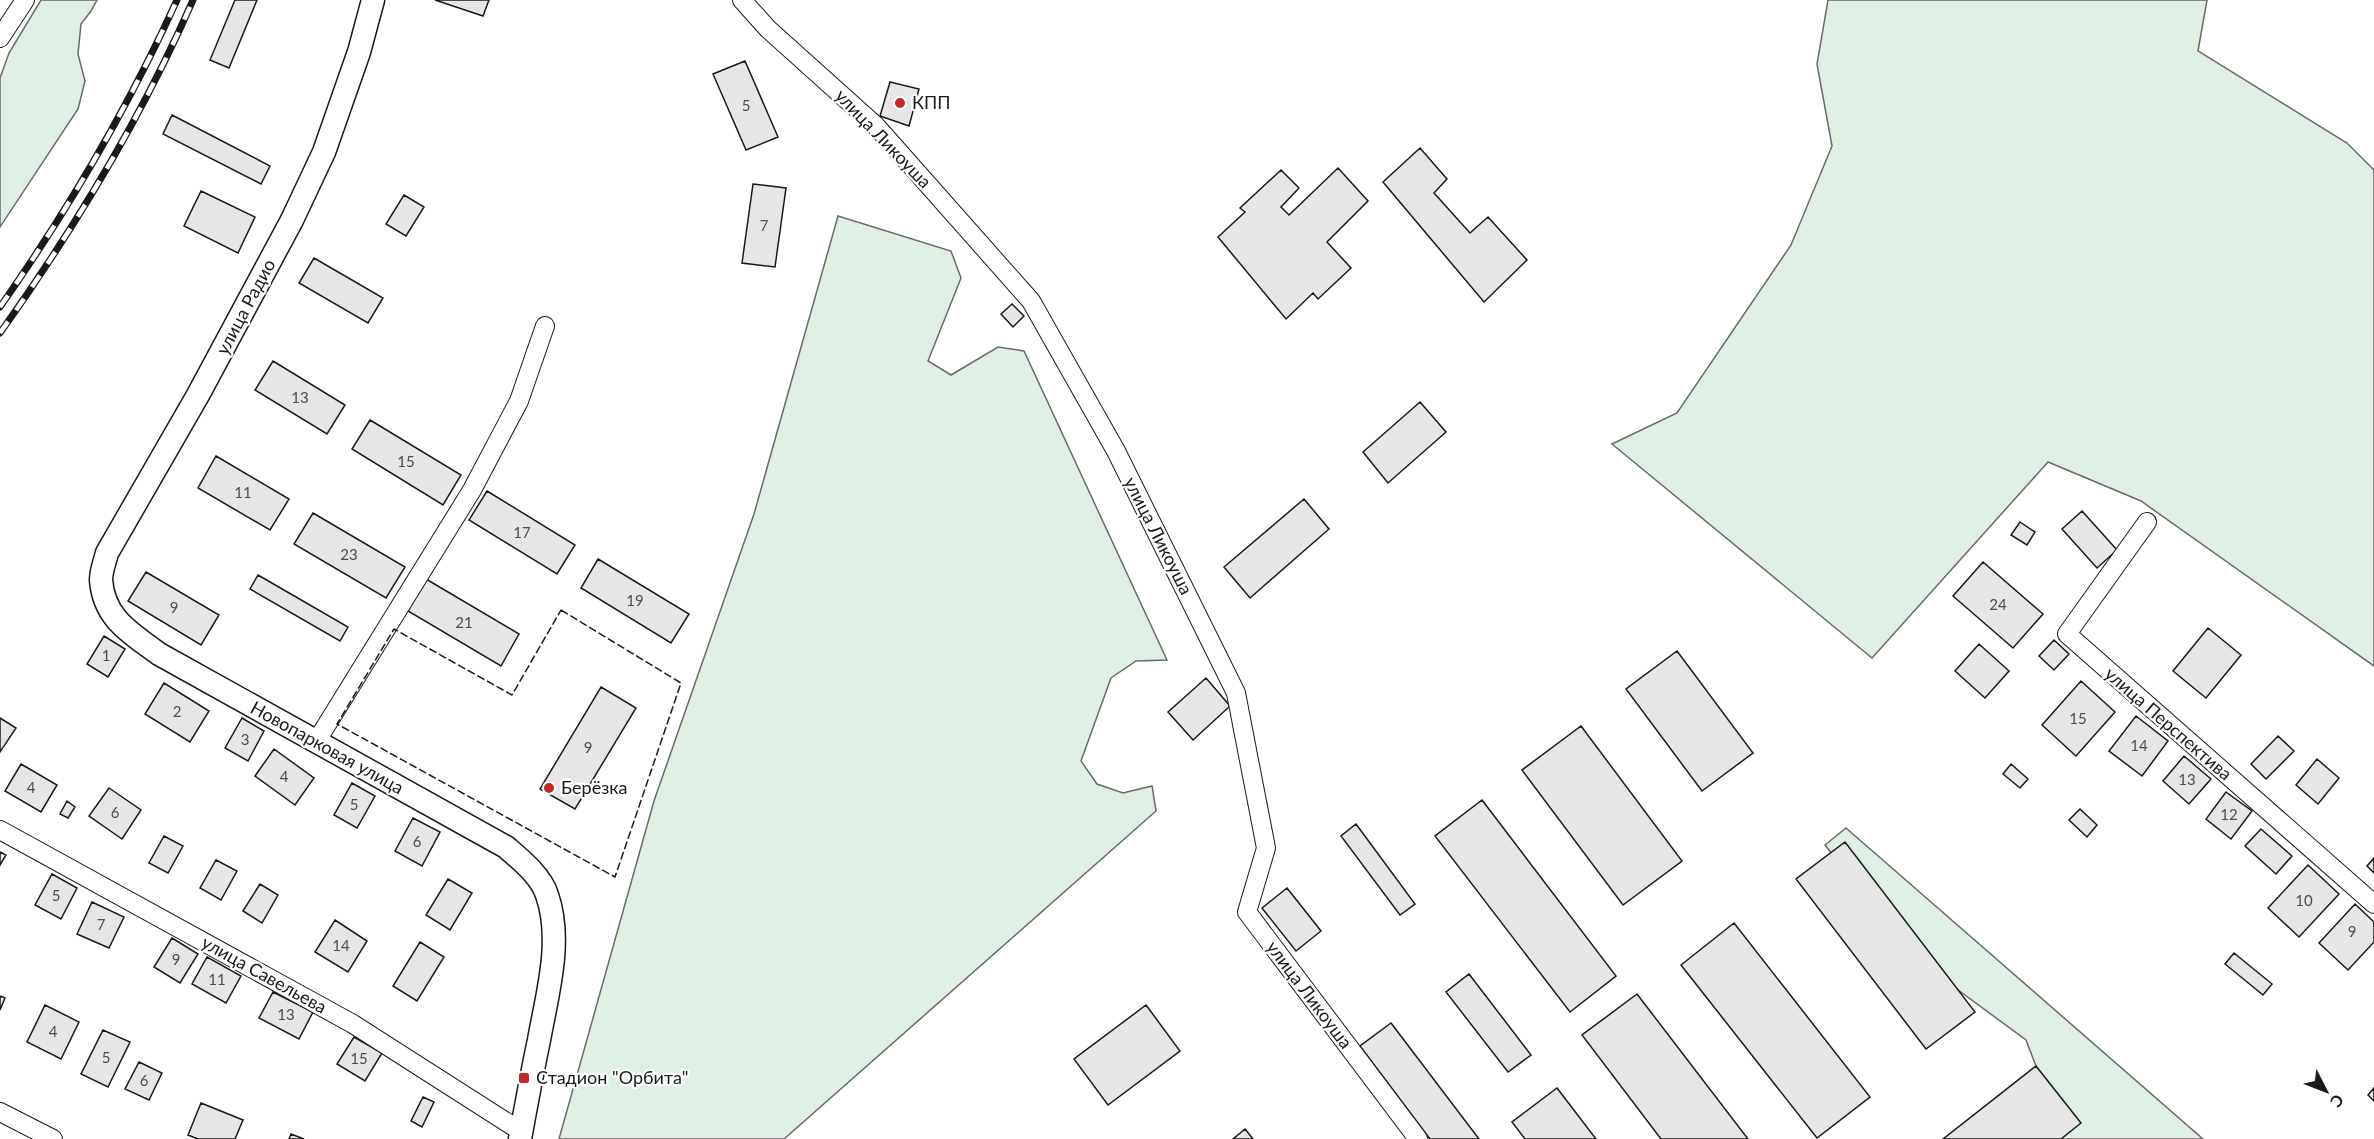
<svg xmlns="http://www.w3.org/2000/svg" width="2374" height="1139" viewBox="0 0 2374 1139" font-family="Lato,sans-serif">
<style>
.green{fill:#e0efe3;stroke:#6a6a6a;stroke-width:1.5}
.building{fill:#e6e6e6;stroke:#1a1a1a;stroke-width:1.5}
.lines{fill:none;stroke-linecap:round;stroke-linejoin:round}
.minor-casing{stroke:#1a1a1a;stroke-width:20}
.tertiary-casing{stroke:#1a1a1a;stroke-width:25}
.minor{stroke:#fff;stroke-width:18}
.tertiary{stroke:#fff;stroke-width:22}
.rail-casing{stroke:#1a1a1a;stroke-width:7}
.rail{stroke:#fff;stroke-width:4.5;stroke-dasharray:14;stroke-linecap:butt}
.fence{stroke:#1a1a1a;stroke-width:1.5;stroke-dasharray:8 3;stroke-linecap:butt}
.poi-dot{fill:#c62828;stroke:#fff;stroke-width:2}
.labels{text-anchor:middle;stroke-width:4.5;stroke-linejoin:round;paint-order:stroke}
.number-label{font-size:15px;fill:#4d4d4d}
.poi-label{font-size:18px;fill:#1a1a1a;stroke:#fff;text-anchor:start}
.street-label{font-size:18px;fill:#1a1a1a;stroke:#fff}
</style>
<rect width="100%" height="100%" fill="#fff"/>
<path class="green" d="M 41,0 L 97,0 L 91,11 L 81,24 L 78,54 L 85,81 L 78,109 L 0,227 L 0,78 L 9,53 Z
M 1828,0 L 2207,0 L 2198,51 L 2347,143 L 2374,170 L 2374,666 L 2141,501 L 2048,462 L 1872,658 L 1612,444 L 1677,413 L 1791,245 L 1832,146 L 1817,64 Z
M 838,216 L 951,251 L 961,278 L 928,361 L 951,375 L 998,347 L 1024,351 L 1167,660 L 1136,661 L 1111,678 L 1081,761 L 1097,784 L 1123,793 L 1152,786 L 1156,811 L 784,1139 L 559,1139 L 654,801 L 754,514 Z
M 1846,828 L 2203,1139 L 2051,1139 L 2036,1066 L 2026,1040 L 1912,956 L 1825,845 Z"/>
<path class="building" d="M 235,0 L 257,0 L 229,68 L 210,60 Z
M 435,0 L 489,0 L 483,16 Z
M 745,61 L 778,137 L 746,150 L 713,74 Z
M 890,82 L 919,89 L 909,126 L 880,116 Z
M 172,115 L 270,166 L 261,184 L 163,134 Z
M 1420,148 L 1447,179 L 1434,193 L 1470,233 L 1488,217 L 1527,260 L 1484,302 L 1383,182 Z
M 1338,168 L 1368,201 L 1327,242 L 1351,268 L 1318,299 L 1313,293 L 1286,319 L 1218,237 L 1245,212 L 1240,208 L 1281,170 L 1299,188 L 1281,207 L 1289,215 Z
M 753,184 L 786,188 L 775,267 L 742,263 Z
M 201,191 L 255,217 L 238,253 L 184,226 Z
M 404,195 L 424,207 L 406,236 L 386,224 Z
M 314,258 L 383,298 L 368,323 L 299,283 Z
M 1012,304 L 1024,316 L 1013,327 L 1001,314 Z
M 273,361 L 345,405 L 327,434 L 255,390 Z
M 1420,402 L 1446,432 L 1388,483 L 1363,452 Z
M 370,420 L 461,475 L 443,505 L 352,449 Z
M 216,456 L 289,499 L 270,530 L 198,488 Z
M 487,491 L 575,545 L 557,574 L 469,520 Z
M 1304,499 L 1329,529 L 1250,598 L 1224,567 Z
M 2082,511 L 2117,550 L 2097,568 L 2062,529 Z
M 313,513 L 405,567 L 386,598 L 294,544 Z
M 2020,522 L 2035,532 L 2027,545 L 2011,535 Z
M 598,559 L 689,614 L 671,643 L 581,588 Z
M 1983,562 L 2043,614 L 2013,648 L 1953,596 Z
M 146,572 L 219,615 L 201,645 L 128,601 Z
M 258,575 L 348,627 L 340,641 L 250,589 Z
M 426,579 L 519,634 L 501,666 L 408,611 Z
M 2208,628 L 2241,655 L 2206,698 L 2173,671 Z
M 104,636 L 125,649 L 108,677 L 87,664 Z
M 2054,640 L 2069,654 L 2054,670 L 2039,656 Z
M 1979,644 L 2009,671 L 1985,698 L 1955,671 Z
M 1677,651 L 1753,753 L 1702,791 L 1626,689 Z
M 1206,678 L 1230,706 L 1193,740 L 1168,712 Z
M 2081,681 L 2115,712 L 2076,756 L 2042,725 Z
M 164,683 L 209,711 L 190,742 L 145,714 Z
M 601,687 L 636,708 L 575,809 L 540,789 Z
M 2136,716 L 2168,741 L 2142,776 L 2109,751 Z
M 0,718 L 16,728 L 0,752 Z
M 242,718 L 264,731 L 248,761 L 225,748 Z
M 1581,726 L 1682,861 L 1623,905 L 1522,770 Z
M 2278,736 L 2294,751 L 2266,779 L 2251,764 Z
M 274,749 L 314,778 L 295,805 L 255,776 Z
M 2184,756 L 2211,779 L 2189,804 L 2163,781 Z
M 2317,759 L 2339,778 L 2318,804 L 2296,785 Z
M 21,764 L 57,785 L 41,812 L 5,791 Z
M 2011,764 L 2028,779 L 2020,788 L 2003,774 Z
M 352,783 L 375,796 L 357,828 L 334,815 Z
M 109,788 L 141,810 L 122,839 L 89,816 Z
M 2226,792 L 2252,811 L 2231,839 L 2206,819 Z
M 1482,800 L 1616,976 L 1570,1012 L 1435,836 Z
M 67,801 L 75,807 L 68,818 L 60,814 Z
M 2080,809 L 2097,825 L 2087,837 L 2069,820 Z
M 413,818 L 440,832 L 422,866 L 395,851 Z
M 1356,824 L 1415,904 L 1400,915 L 1341,836 Z
M 2261,829 L 2292,856 L 2276,874 L 2245,846 Z
M 164,836 L 183,846 L 168,873 L 149,863 Z
M 1845,842 L 1975,1012 L 1926,1049 L 1796,879 Z
M 0,852 L 6,855 L 0,865 Z
M 2374,858 L 2374,873 L 2367,866 Z
M 216,860 L 237,871 L 221,900 L 200,888 Z
M 2308,865 L 2339,894 L 2299,937 L 2268,908 Z
M 52,874 L 77,888 L 61,919 L 35,905 Z
M 448,879 L 472,893 L 450,930 L 426,915 Z
M 260,884 L 278,895 L 262,923 L 243,911 Z
M 1287,888 L 1321,931 L 1296,951 L 1262,908 Z
M 92,902 L 124,917 L 109,948 L 77,934 Z
M 2355,904 L 2374,922 L 2374,942 L 2348,970 L 2319,943 Z
M 335,920 L 367,941 L 348,972 L 315,952 Z
M 1734,923 L 1870,1097 L 1817,1138 L 1681,965 Z
M 172,938 L 198,954 L 180,983 L 154,967 Z
M 420,942 L 444,957 L 417,1001 L 393,986 Z
M 2234,953 L 2272,984 L 2263,995 L 2225,964 Z
M 207,957 L 241,976 L 226,1003 L 192,984 Z
M 1469,974 L 1531,1055 L 1508,1072 L 1446,992 Z
M 273,992 L 313,1012 L 299,1039 L 259,1018 Z
M 1637,994 L 1748,1139 L 1661,1139 L 1582,1035 Z
M 0,996 L 5,998 L 0,1010 Z
M 45,1005 L 79,1022 L 61,1059 L 27,1042 Z
M 1146,1005 L 1180,1051 L 1108,1105 L 1074,1059 Z
M 1391,1023 L 1479,1139 L 1430,1139 L 1360,1046 Z
M 103,1030 L 130,1042 L 108,1087 L 81,1074 Z
M 354,1037 L 382,1053 L 365,1081 L 337,1064 Z
M 139,1062 L 162,1073 L 149,1100 L 125,1089 Z
M 2036,1066 L 2081,1123 L 2061,1139 L 1943,1139 Z
M 1557,1088 L 1596,1139 L 1525,1139 L 1512,1122 Z
M 2374,1088 L 2374,1101 L 2368,1095 Z
M 423,1097 L 434,1102 L 422,1127 L 411,1121 Z
M 201,1103 L 243,1120 L 235,1139 L 198,1139 L 188,1135 Z
M 1245,1129 L 1253,1139 L 1233,1139 Z
M 291,1134 L 304,1139 L 289,1139 Z"/>
<g class="lines">
<defs>
<path id="minor" d="M 742,0 L 768,29 L 876,126 L 1031,301 L 1116,451 L 1236,693 L 1266,848 L 1247,912 L 1418,1139
M 0,38 L 25,0
M 2147,522 L 2067,634 L 2374,904
M 316,742 L 472,490 L 519,401 L 545,326
M 0,830 L 353,1024 L 522,1132
M 0,1112 L 53,1139"/>
<path id="tertiary" d="M 373,0 L 359,52 L 324,152 L 292,220 L 198,395 L 107,553 C 105,561 101,571 101,580 C 104,619 131,633 159,654 L 506,847 C 521,860 541,876 547,895 C 563,941 547,995 539,1040 C 532,1073 526,1106 520,1139"/>
</defs>
<use href="#minor" class="minor-casing"/>
<use href="#tertiary" class="tertiary-casing"/>
<use href="#minor" class="minor"/>
<use href="#tertiary" class="tertiary"/>
<defs>
<path id="rail" d="M 0,307 C 68,210 128,108 177,0
M 0,333 C 74,229 142,117 193,0"/>
</defs>
<use href="#rail" class="rail-casing"/>
<use href="#rail" class="rail"/>
<path class="fence" d="M 561,610 L 681,683 L 615,877 L 337,724 L 394,629 L 512,695 Z"/>
</g>
<g class="poi-dot">
<circle cx="900" cy="103" r="6"/>
<circle cx="549" cy="788" r="6"/>
<rect x="518" y="1072" width="12" height="12" rx="3"/>
</g>
<g class="labels">
<g class="number-label">
<text x="746" y="111">5</text>
<text x="764" y="231">7</text>
<text x="300" y="403">13</text>
<text x="406" y="467">15</text>
<text x="243" y="498">11</text>
<text x="522" y="538">17</text>
<text x="349" y="560">23</text>
<text x="635" y="606">19</text>
<text x="1998" y="610">24</text>
<text x="174" y="613">9</text>
<text x="464" y="628">21</text>
<text x="106" y="661">1</text>
<text x="177" y="717">2</text>
<text x="2078" y="724">15</text>
<text x="245" y="745">3</text>
<text x="2139" y="751">14</text>
<text x="588" y="753">9</text>
<text x="284" y="782">4</text>
<text x="2187" y="785">13</text>
<text x="31" y="793">4</text>
<text x="354" y="810">5</text>
<text x="115" y="818">6</text>
<text x="2229" y="820">12</text>
<text x="417" y="847">6</text>
<text x="56" y="901">5</text>
<text x="2304" y="906">10</text>
<text x="101" y="930">7</text>
<text x="2352" y="937">9</text>
<text x="341" y="951">14</text>
<text x="176" y="965">9</text>
<text x="217" y="985">11</text>
<text x="286" y="1020">13</text>
<text x="53" y="1037">4</text>
<text x="106" y="1063">5</text>
<text x="359" y="1064">15</text>
<text x="144" y="1086">6</text>
</g>
<g class="poi-label">
<text x="912" y="109">КПП</text>
<text x="561" y="794">Берёзка</text>
<text x="536" y="1084">Стадион "Орбита"</text>
</g>
<g class="street-label">
<text transform="translate(883 139) rotate(46)" y="6">улица Ликоуша</text>
<text transform="translate(246 307) rotate(-62)" y="6">улица Радио</text>
<text transform="translate(1158 536) rotate(63)" y="6">улица Ликоуша</text>
<text transform="translate(2168 724) rotate(41)" y="6">улица Перспектива</text>
<text transform="translate(327 748) rotate(29)" y="6">Новопарковая улица</text>
<text transform="translate(264 975) rotate(29)" y="6">улица Савельева</text>
<text transform="translate(1309 995) rotate(53)" y="6">улица Ликоуша</text>
</g>
</g>
<g transform="translate(2326 1091) rotate(132)" stroke="#ffffff" stroke-width="4.5" paint-order="stroke">
<path d="M0-4.5L10 22L0 15L-10 22Z" fill="#1a1a1a"/>
<text y="-9" font-size="16" font-weight="bold" text-anchor="middle" fill="#1a1a1a">С</text>
</g>
</svg>
